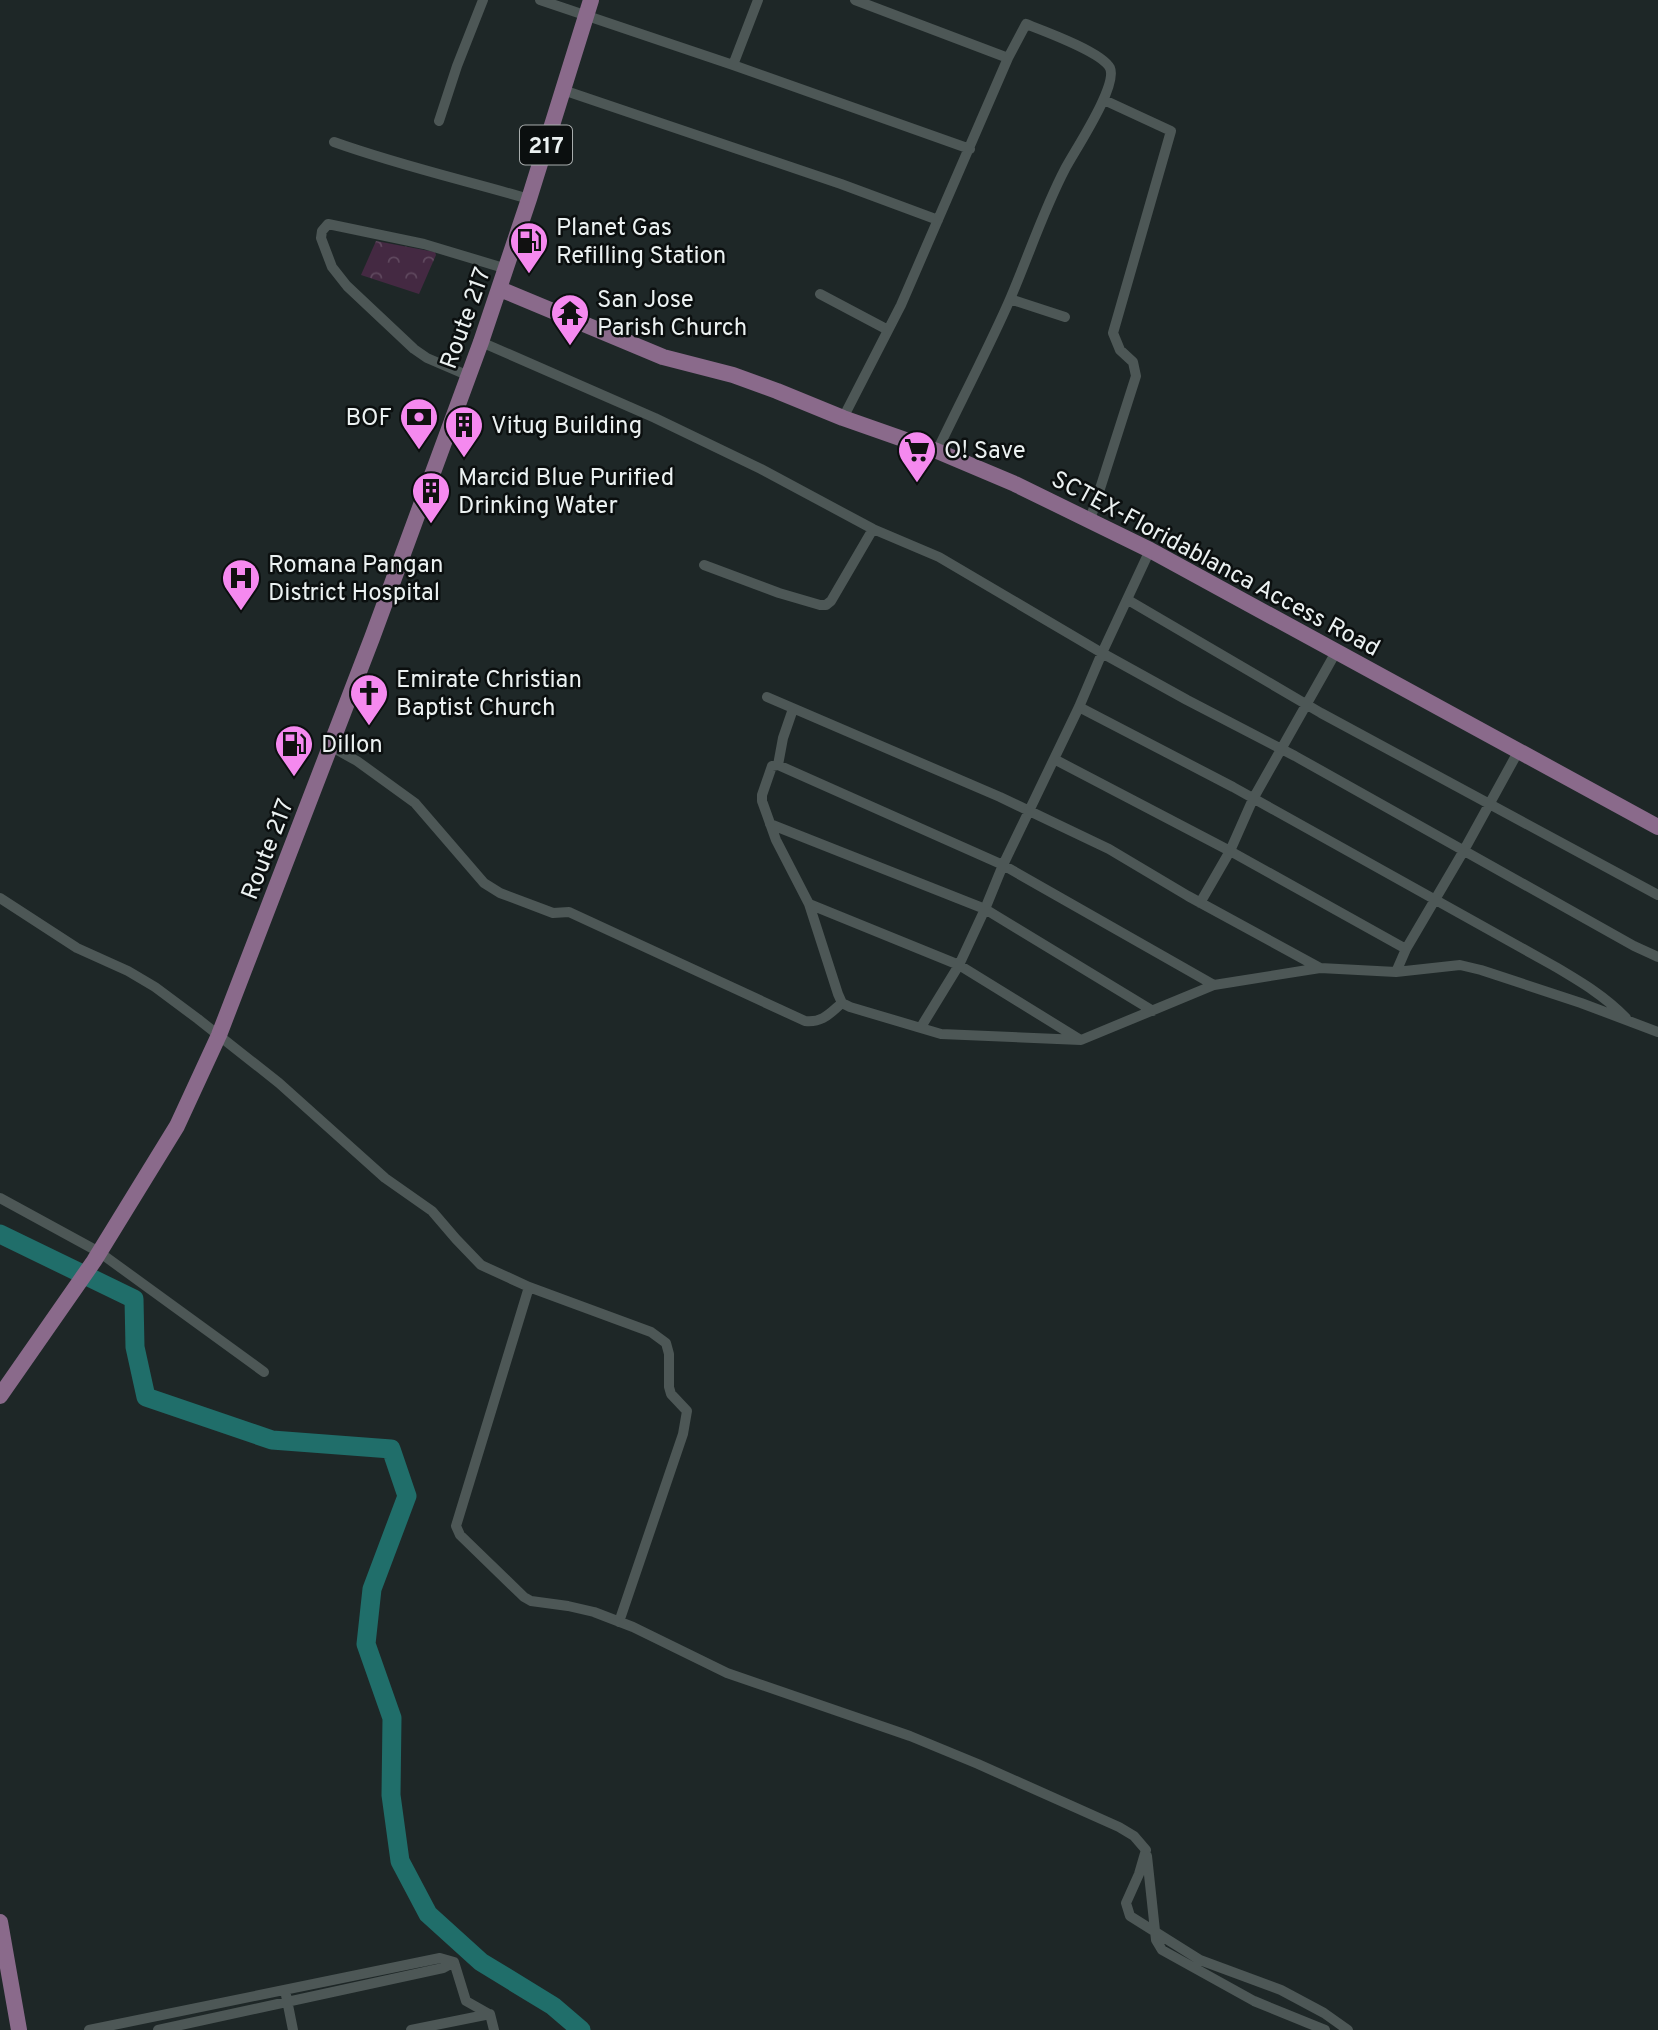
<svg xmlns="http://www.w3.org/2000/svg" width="1658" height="2030" viewBox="0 0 1658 2030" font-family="Overpass,sans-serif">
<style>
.forest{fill:url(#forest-crowns)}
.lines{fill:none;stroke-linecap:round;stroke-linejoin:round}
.river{stroke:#206e6a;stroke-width:19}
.minor{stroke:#4d5756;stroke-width:10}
.primary{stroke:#8a6a8b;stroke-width:16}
.labels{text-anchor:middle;stroke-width:5;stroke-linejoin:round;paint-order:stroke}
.shield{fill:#0b0f0f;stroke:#a8adad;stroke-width:2}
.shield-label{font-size:23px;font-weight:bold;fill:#ebf1f1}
.poi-label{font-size:24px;fill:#ebf1f1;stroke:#0b0f0f;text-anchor:start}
.street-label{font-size:24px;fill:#ebf1f1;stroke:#0b0f0f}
</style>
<defs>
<pattern id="forest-crowns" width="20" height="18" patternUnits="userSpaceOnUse" patternTransform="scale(1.75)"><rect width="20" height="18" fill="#442942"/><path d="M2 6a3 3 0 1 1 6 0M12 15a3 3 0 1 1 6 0" fill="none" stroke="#5f485e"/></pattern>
</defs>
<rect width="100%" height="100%" fill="#1e2727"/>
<path class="forest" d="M 376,241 L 435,252 L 436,255 L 419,294 L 361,275 Z"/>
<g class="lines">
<path class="river" d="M 0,1234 L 134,1299 L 135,1347 L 146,1397 L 272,1440 L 391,1449 L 407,1496 L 372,1589 L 366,1644 L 392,1718 L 391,1795 L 400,1861 L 428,1914 L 481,1962 L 553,2006 L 581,2030"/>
<path class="minor" d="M 540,0 L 733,65 L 970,149
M 855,0 L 1008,58
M 733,65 L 758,0
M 563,90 L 841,184 L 938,220
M 439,121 L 457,66 L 483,0
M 334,142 C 398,165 464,180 529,199
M 820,294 L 888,330
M 1010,299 L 1065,317
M 481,342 L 655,418 L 761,469 L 873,529 L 939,557 L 1102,653 L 1187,700 L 1295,756 L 1634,946 L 1658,957
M 469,376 L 427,358 L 414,349 L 347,286 L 332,267 L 321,238 L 322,231 L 328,224 L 424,244 L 507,269
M 843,418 L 901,305 L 1008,58 L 1026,24 C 1044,31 1102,52 1110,68 C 1118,86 1075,150 1065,169 C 1042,213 1027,261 1007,306 C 985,355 960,403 937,451
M 1090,520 L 1136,376 L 1133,362 L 1120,350 L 1113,333 L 1171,131 L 1104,100
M 704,565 L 779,593 L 820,605 L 826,605 L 831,601 L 873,529
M 1128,600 L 1321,713 L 1658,895
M 767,697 L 1000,797 L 1109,849 L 1188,896 L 1320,968 L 1396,972 L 1460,965 L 1481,970 L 1581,1003 L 1658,1032
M 1079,707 L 1233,787 L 1554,966 C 1581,982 1605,996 1626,1018
M 793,709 L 783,738 L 778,765 L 772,766 L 762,795 L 762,801 L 776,840 L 809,904 L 838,994 L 842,1003 L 850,1007 L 941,1034 L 1081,1040 L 1214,985 L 1320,968
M 330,746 L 357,761 L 415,803 L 484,883 L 500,893 L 553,913 L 569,912 L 805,1021 C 823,1023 830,1013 842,1003
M 1054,759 L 1230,851 L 1406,949
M 778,765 L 1003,865 L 1214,985
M 770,824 L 985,909 L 1153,1011
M 0,898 L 77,948 L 128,971 L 155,987 L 198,1019 L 279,1083 L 385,1178 L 432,1211 L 456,1239 L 481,1265 L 529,1287 L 651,1332 L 666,1343 L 669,1354 L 669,1387 L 671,1394 L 687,1411 L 683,1434 L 619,1622
M 1200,903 L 1230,851 L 1253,799 L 1336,652
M 809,904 L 959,965 L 1079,1039
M 1396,972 L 1406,949 L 1463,852 L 1518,752
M 921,1027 L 959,965 L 985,909 L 1003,865 L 1079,707 L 1102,653 L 1150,550
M 0,1198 L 99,1252 L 264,1372
M 529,1287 L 456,1526 L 460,1535 L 524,1597 L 531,1601 L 568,1606 L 594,1612 L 633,1627 L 727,1673 L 910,1736 L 978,1764 L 1119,1827 L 1134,1836 L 1146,1850 L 1139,1874 L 1126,1903 L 1130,1916 L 1200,1960 L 1281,1990 L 1324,2013 L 1348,2030
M 1147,1856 L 1156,1940 L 1162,1950 L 1254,2001 L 1325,2030
M 454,1962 L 466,2001 L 489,2014
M 286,1995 L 293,2030
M 89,2030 L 440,1958 L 454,1962
M 158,2030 L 443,1968 L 454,1962
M 411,2030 L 490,2014 L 494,2030"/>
<path class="primary" d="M 500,289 L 663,357 L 733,375 L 777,391 L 843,418 L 937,451 L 1015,484 L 1150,550 L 1658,827
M 0,1396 L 94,1261 L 177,1126 L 219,1035 L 372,638 L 481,342 L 529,199 L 591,0
M 0,1922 L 19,2030"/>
</g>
<defs>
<symbol id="fuel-pin" viewBox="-11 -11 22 30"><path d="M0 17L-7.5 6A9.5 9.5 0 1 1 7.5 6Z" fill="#f589ef" stroke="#0b0f0f"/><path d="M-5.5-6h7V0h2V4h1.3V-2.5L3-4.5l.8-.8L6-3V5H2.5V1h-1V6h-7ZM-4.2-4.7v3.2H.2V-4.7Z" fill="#111"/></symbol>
<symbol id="temple-pin" viewBox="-11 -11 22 30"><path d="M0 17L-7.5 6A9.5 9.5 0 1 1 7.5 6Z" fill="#f589ef" stroke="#0b0f0f"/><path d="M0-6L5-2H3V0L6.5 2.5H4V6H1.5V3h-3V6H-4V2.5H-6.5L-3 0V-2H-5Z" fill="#111"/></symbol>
<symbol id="bank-pin" viewBox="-11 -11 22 30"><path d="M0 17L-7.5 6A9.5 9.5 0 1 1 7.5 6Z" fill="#f589ef" stroke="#0b0f0f"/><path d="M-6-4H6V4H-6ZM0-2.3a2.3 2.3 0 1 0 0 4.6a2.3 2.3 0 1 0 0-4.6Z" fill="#111"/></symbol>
<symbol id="building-pin" viewBox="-11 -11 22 30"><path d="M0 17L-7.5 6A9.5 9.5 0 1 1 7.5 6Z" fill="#f589ef" stroke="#0b0f0f"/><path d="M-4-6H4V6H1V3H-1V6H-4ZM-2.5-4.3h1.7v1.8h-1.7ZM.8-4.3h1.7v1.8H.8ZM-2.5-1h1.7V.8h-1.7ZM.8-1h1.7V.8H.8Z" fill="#111"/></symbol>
<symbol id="supermarket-pin" viewBox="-11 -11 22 30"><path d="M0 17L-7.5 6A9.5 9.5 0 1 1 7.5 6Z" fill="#f589ef" stroke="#0b0f0f"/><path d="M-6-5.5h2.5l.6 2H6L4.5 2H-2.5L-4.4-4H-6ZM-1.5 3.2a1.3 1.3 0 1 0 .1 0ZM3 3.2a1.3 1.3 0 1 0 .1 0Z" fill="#111"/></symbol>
<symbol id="hospital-pin" viewBox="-11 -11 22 30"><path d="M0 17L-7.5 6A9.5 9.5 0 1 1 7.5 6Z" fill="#f589ef" stroke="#0b0f0f"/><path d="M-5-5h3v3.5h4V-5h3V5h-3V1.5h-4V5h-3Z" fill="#111"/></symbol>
<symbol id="church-pin" viewBox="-11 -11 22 30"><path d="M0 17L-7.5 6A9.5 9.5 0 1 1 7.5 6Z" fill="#f589ef" stroke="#0b0f0f"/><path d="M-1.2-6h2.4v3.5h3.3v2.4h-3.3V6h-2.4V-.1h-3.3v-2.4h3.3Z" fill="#111"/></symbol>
</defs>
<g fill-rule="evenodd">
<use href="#fuel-pin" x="507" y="219" width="44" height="60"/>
<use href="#temple-pin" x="548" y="291" width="44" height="60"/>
<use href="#bank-pin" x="397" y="395" width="44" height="60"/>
<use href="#building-pin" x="442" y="403" width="44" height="60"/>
<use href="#supermarket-pin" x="895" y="428" width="44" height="60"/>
<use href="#building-pin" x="409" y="469" width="44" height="60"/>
<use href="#hospital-pin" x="219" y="556" width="44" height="60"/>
<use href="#church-pin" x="347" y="671" width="44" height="60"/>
<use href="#fuel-pin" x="272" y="722" width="44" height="60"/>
</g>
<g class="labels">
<rect class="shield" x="520" y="125.5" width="52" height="39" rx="5"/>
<g class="shield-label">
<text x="546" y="153">217</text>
</g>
<g class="poi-label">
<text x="556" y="235">Planet Gas<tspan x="556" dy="28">Refilling Station</tspan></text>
<text x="597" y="307">San Jose<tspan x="597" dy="28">Parish Church</tspan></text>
<text x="392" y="425" text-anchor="end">BOF</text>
<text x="491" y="433">Vitug Building</text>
<text x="944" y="458">O! Save</text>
<text x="458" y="485">Marcid Blue Purified<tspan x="458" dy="28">Drinking Water</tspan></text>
<text x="268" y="572">Romana Pangan<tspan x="268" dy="28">District Hospital</tspan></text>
<text x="396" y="687">Emirate Christian<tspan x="396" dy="28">Baptist Church</tspan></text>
<text x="321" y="752">Dillon</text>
</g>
<g class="street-label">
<text transform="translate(465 318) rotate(-70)" y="8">Route 217</text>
<text transform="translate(1216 563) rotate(28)" y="8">SCTEX-Floridablanca Access Road</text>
<text transform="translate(267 849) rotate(-69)" y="8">Route 217</text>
</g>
</g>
</svg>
